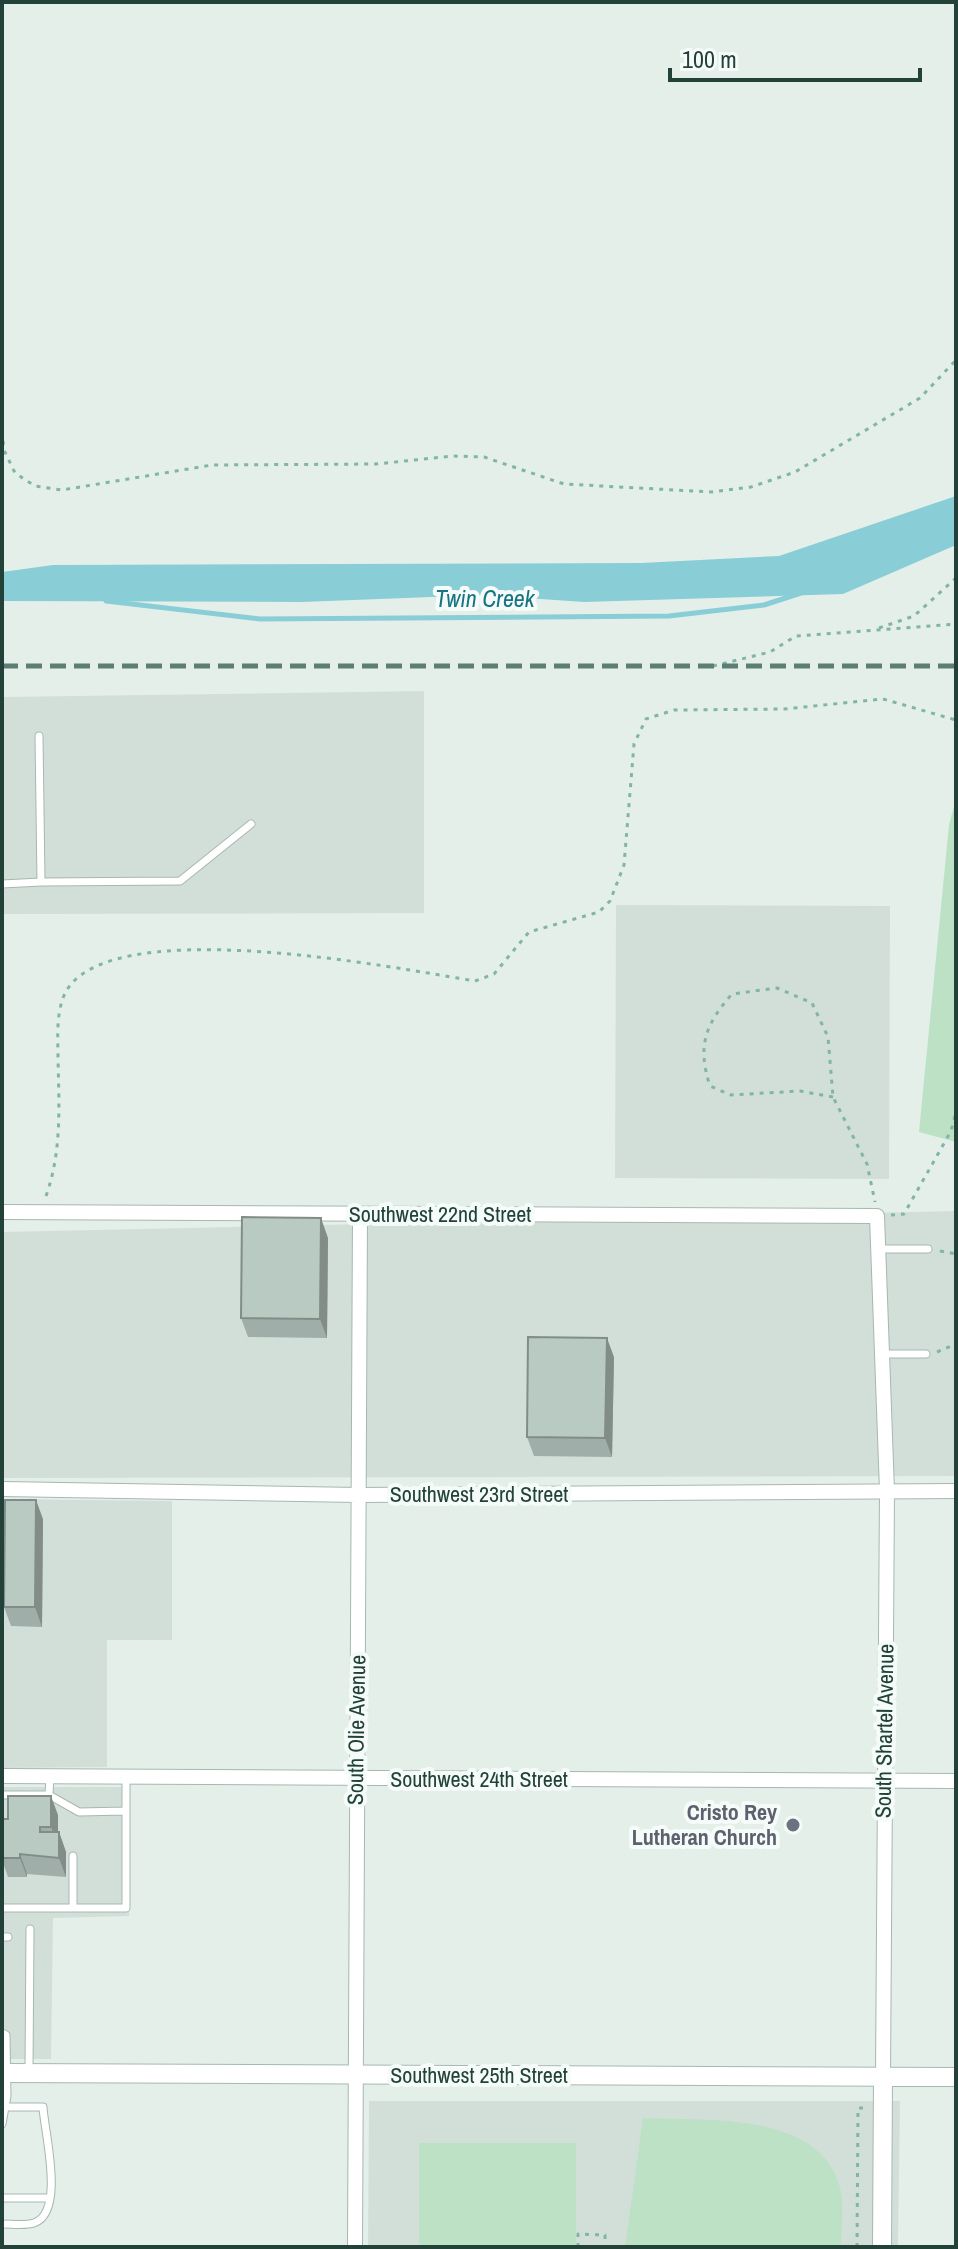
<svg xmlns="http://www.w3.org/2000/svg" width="958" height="2249" viewBox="0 0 958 2249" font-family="'Archivo Narrow',sans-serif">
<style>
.built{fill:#d2dfd9}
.green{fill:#bce1c5}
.water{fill:#89cdd7}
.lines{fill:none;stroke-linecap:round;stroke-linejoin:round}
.stream{stroke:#89cdd7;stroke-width:5}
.service-casing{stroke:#a6b8b1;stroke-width:9}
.minor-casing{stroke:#a6b8b1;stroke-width:16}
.tertiary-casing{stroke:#a6b8b1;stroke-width:20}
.path{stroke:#82b5a4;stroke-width:3;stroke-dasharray:4 6;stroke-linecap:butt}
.service{stroke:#fff;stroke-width:7}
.minor{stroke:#fff;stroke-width:14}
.tertiary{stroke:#fff;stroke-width:18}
.rail{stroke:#5c7e74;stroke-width:5;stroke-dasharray:16 8;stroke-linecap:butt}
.wall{fill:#9faea8}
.shaded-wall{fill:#828d88}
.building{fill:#b9cac3;stroke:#828d88;stroke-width:2}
.worship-dot{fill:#6b7280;stroke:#f5fbf8;stroke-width:3}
.labels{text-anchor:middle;stroke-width:8;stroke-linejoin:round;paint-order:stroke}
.street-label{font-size:22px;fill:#224239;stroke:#f5fbf8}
.worship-label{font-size:22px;font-weight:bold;fill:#5b616d;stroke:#f5fbf8;text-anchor:end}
.water-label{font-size:24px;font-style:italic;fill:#167484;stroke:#f5fbf8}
</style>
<rect width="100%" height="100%" fill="#e4efea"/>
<path class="built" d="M 424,691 L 424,913 L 2,914 L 2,697 Z
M 616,905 L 890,906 L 889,1179 L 615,1178 Z
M 956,1211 L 956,1476 L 2,1478 L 2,1232 Z
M 2,1499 L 172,1501 L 172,1640 L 107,1640 L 107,1767 L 2,1768 Z
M 2,1787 L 129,1787 L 129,1916 L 53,1918 L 51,2059 L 2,2059 Z
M 369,2101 L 900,2101 L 898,2247 L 368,2247 Z"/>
<path class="green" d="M 956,799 L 956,1142 L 919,1132 L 949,825 Z
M 643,2118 C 704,2121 824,2110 841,2192 C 844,2209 841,2230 841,2247 L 625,2247 Z
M 419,2143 L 576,2143 L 576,2247 L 419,2247 Z"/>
<path class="water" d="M 956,496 L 956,545 L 843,594 L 584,602 L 483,595 L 302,602 L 2,601 L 2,572 L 53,565 L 641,563 L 779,556 Z"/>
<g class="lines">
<path class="stream" d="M 106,601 L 260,619 L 669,616 L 764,605 L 801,593"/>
<defs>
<path id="service" d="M 41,882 L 180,881 L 251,824
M 2,884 L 41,882 L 39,736
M 879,1249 L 928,1249
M 882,1354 L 926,1354
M 50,1777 L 49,1795 L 79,1812 L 126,1811
M 2,1795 L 49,1795
M 73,1856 L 73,1908
M 2,1908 L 126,1908 L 126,1778
M 2,1937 L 8,1937
M 2,2033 L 6,2035 L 7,2096 L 2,2124
M 29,2071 L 30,1929
M 2,2198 L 50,2198
M 2,2224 C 12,2224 25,2226 34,2223 C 66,2212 44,2131 43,2107 L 6,2107"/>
<path id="minor" d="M 2,1212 L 877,1216 L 887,1491 L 883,2077
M 2,1489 L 359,1495 L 956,1491
M 2,1776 L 956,1781
M 355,2247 L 360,1214"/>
<path id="tertiary" d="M 2,2073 L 956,2077
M 882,2247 L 883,2077"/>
</defs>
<use href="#service" class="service-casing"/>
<use href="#minor" class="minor-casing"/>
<use href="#tertiary" class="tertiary-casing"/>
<path class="path" d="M 2,431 L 4,450 L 15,473 L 35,486 L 62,490 L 212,465 L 376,464 L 453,456 L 484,457 L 564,484 L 712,492 L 751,487 L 795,472 L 920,398 L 956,360
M 879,628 L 914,616 L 956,578
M 713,666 L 770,652 L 796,636 L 956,624
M 833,1097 L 800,1091 L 731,1095 L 710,1086 C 697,1046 705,1025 732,994 L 777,988 L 812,1003 L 828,1037 L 833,1097 L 867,1164 L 875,1202
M 46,1196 C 62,1151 59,1106 58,1058 C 58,1038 56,1018 63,998 C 96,908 401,969 475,981 L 494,974 L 529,932 L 599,912 L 610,901 L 624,865 L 634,744 L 646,719 L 674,710 L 784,709 L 883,699 L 956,720
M 891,1215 L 904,1214 L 951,1131 L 956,1112
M 940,1251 L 956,1254
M 937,1352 L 956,1344
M 578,2247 L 578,2234 L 605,2235 L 605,2247
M 857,2247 L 858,2108 L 867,2108"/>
<use href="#service" class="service"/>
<use href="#minor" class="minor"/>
<use href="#tertiary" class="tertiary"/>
<path class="rail" d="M 2,666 L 956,666"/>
</g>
<path class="wall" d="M 328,1238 L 327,1338 L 248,1337 L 241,1318 Z
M 614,1357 L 612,1457 L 534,1456 L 527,1437 Z
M 43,1519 L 42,1627 L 11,1626 L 4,1607 Z
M 58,1815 L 58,1832 L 59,1832 L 66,1852 L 66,1877 L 27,1874 L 27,1877 L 8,1877 L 2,1860 L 2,1819 Z"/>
<path class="shaded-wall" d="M 321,1218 L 328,1238 L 327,1338 L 320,1319 Z
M 607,1338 L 614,1357 L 612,1457 L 605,1438 Z
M 36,1500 L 43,1519 L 42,1627 L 35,1607 Z
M 51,1796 L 58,1815 L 58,1846 L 51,1827 Z
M 59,1832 L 66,1852 L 66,1877 L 59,1858 Z
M 20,1854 L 27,1874 L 27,1877 L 20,1858 Z"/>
<path class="building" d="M 242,1217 L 321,1218 L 320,1319 L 241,1318 Z
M 528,1337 L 607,1338 L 605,1438 L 527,1437 Z
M 5,1500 L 36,1500 L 35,1607 L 4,1607 Z
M 8,1796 L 51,1796 L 51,1827 L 40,1827 L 40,1832 L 59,1832 L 59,1858 L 20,1854 L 20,1858 L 2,1858 L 2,1819 L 8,1819 Z"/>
<circle class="worship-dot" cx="793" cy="1825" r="8"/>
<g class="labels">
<g class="street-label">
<text x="440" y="1222">Southwest 22nd Street</text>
<text x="479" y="1502">Southwest 23rd Street</text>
<text transform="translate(356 1730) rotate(-89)" y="8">South Olie Avenue</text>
<text transform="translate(884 1731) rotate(-89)" y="8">South Shartel Avenue</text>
<text x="479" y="1787">Southwest 24th Street</text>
<text x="479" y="2083">Southwest 25th Street</text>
</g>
<g class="worship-label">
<text x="777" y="1820">Cristo Rey<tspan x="777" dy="25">Lutheran Church</tspan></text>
</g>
<g class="water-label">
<text x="485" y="607">Twin Creek</text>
</g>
</g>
<rect width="958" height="2249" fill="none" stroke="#224239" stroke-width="8"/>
<path d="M670 68v12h250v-12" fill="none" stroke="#224239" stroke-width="4"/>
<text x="682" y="68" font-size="24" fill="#224239" stroke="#f5fbf8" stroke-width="6" paint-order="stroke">100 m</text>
</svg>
